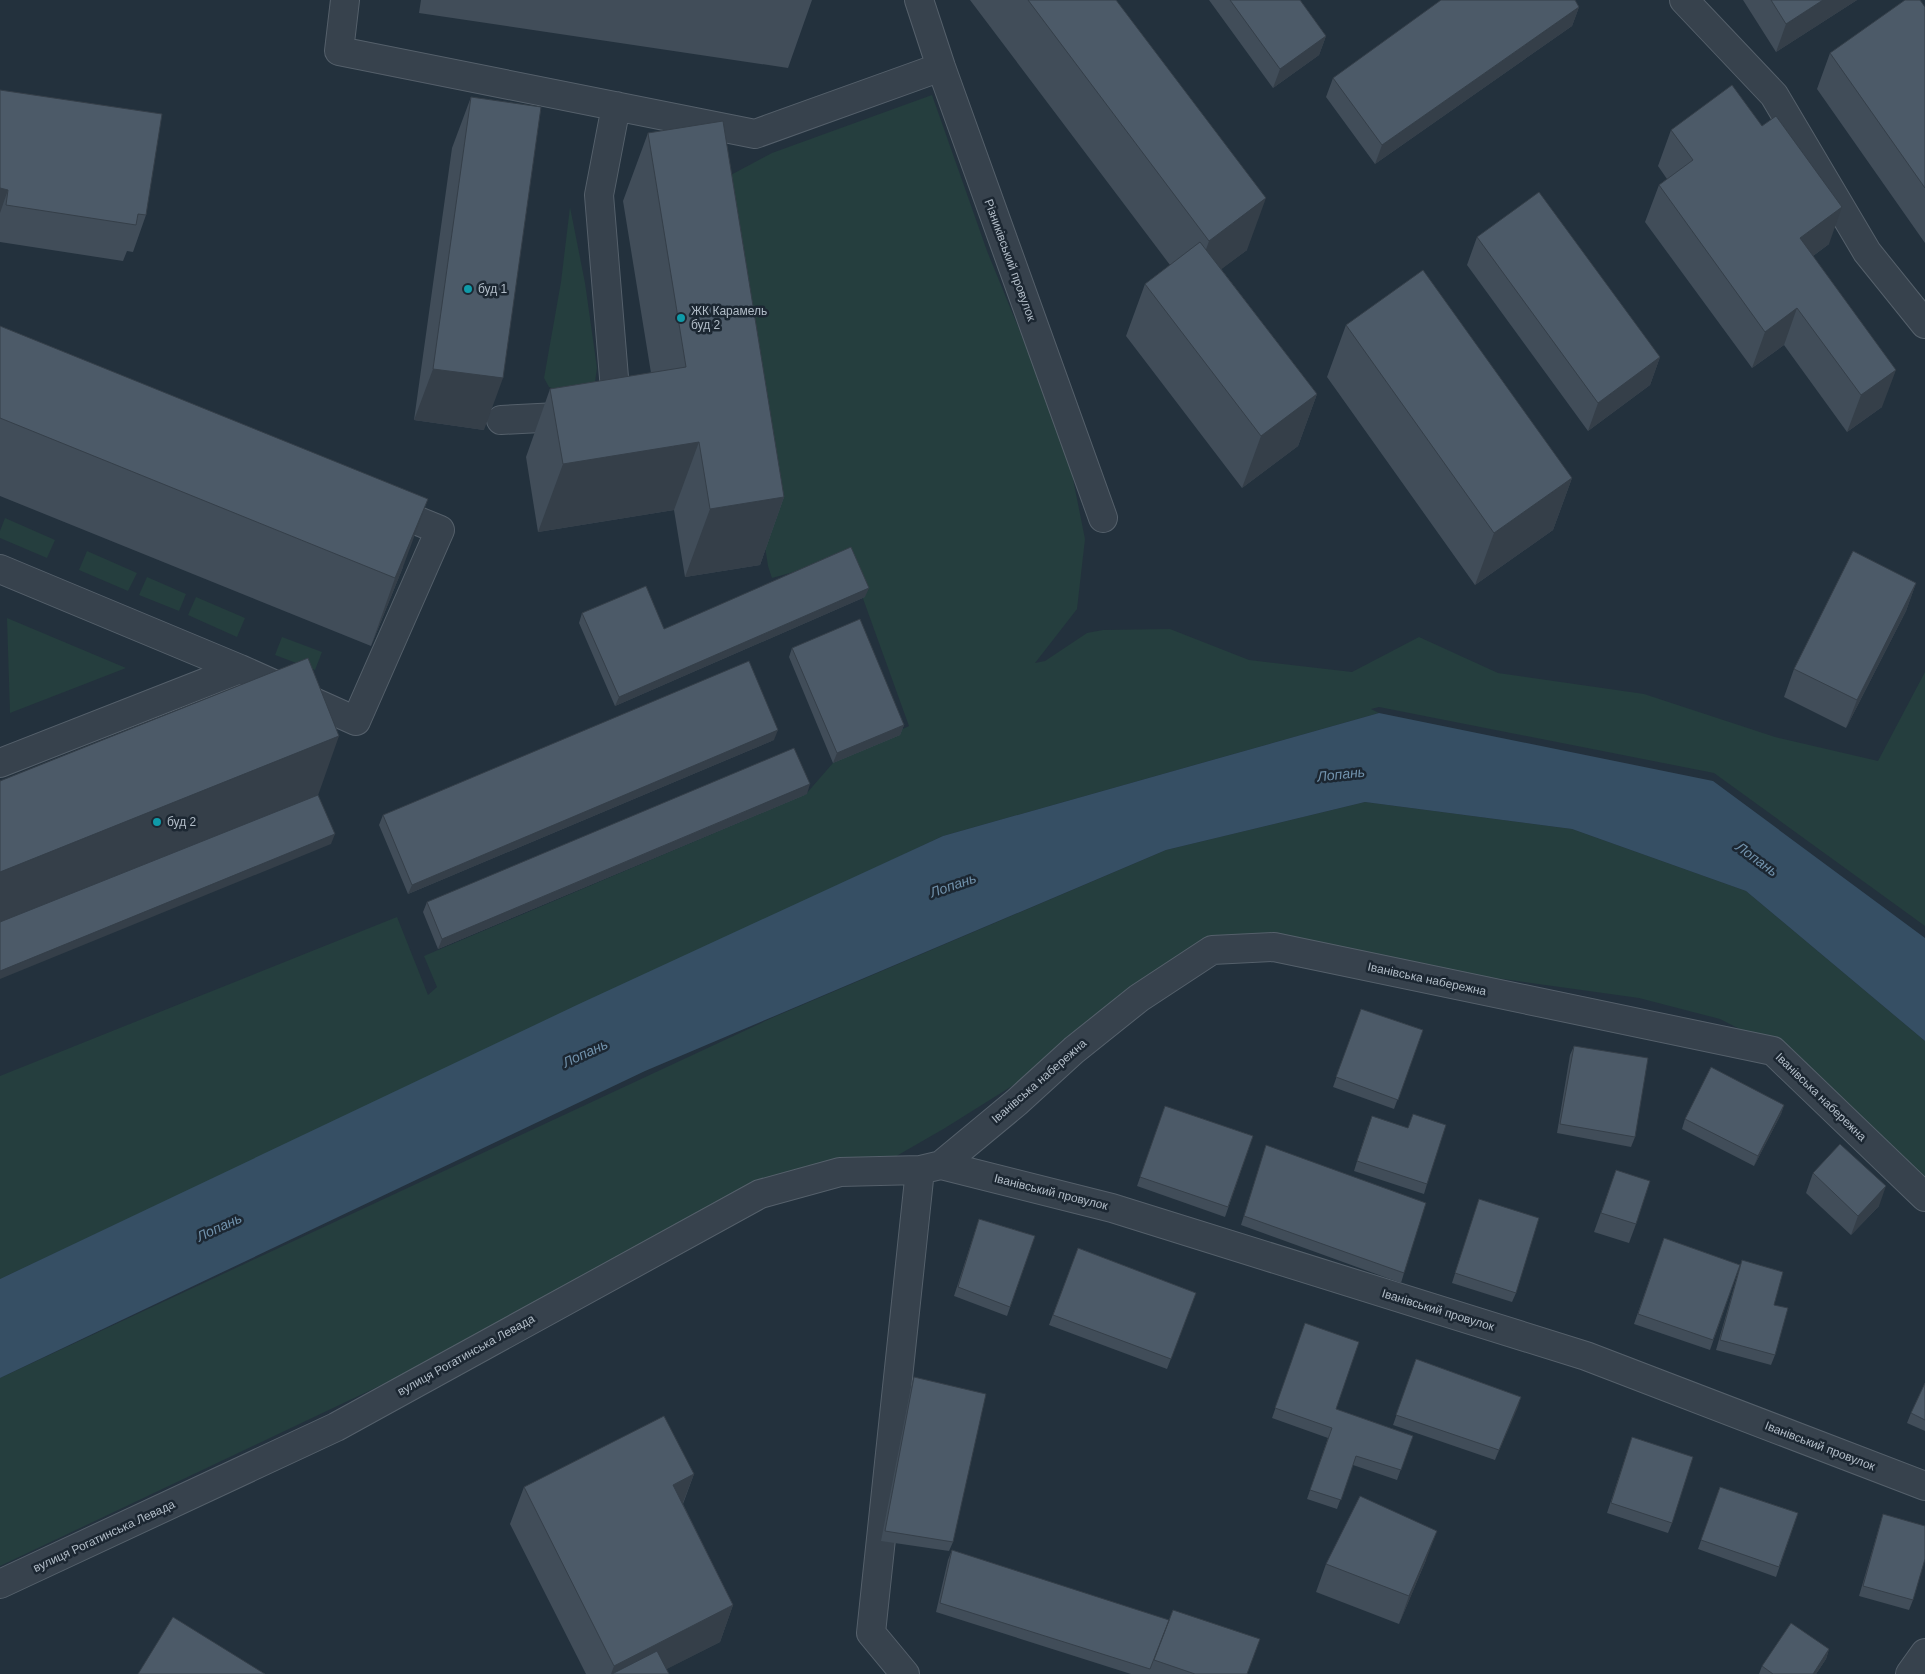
<svg xmlns="http://www.w3.org/2000/svg" width="1925" height="1674" viewBox="0 0 1925 1674" font-family="Helvetica,sans-serif">
<style>
.green{fill:#253e3e}
.water{fill:#364f64}
.lines{fill:none;stroke-linecap:round;stroke-linejoin:round}
.minor-casing{stroke:#55606b;stroke-width:30}
.minor{stroke:#37424d;stroke-width:28}
.wall{fill:#414d59}
.shaded-wall{fill:#353f49}
.building{fill:#4c5a68;stroke:#353f49}
.culture-dot{fill:#0f9aa8;stroke:#1c2732;stroke-width:2}
.labels{text-anchor:middle;stroke-width:5;stroke-linejoin:round;paint-order:stroke}
.street-label{font-size:12px;fill:#b2bdc8;stroke:#1c2732}
.poi-label{font-size:12px;fill:#b2bdc8;stroke:#1c2732;text-anchor:start}
.water-label{font-size:14px;font-style:italic;fill:#7192ac;stroke:#1c2732}
</style>
<rect width="100%" height="100%" fill="#23313d"/>
<path class="green" d="M 932,95 L 987,251 L 1066,444 L 1085,539 L 1077,609 L 1035,663 L 1045,661 L 1087,633 L 1103,630 L 1170,629 L 1249,660 L 1352,672 L 1419,637 L 1498,673 L 1644,694 L 1775,737 L 1878,761 L 1925,672 L 1925,926 L 1714,773 L 1379,707 L 1371,709 L 1379,713 L 943,836 L 0,1279 L 0,1076 L 397,917 L 428,995 L 437,987 L 424,956 L 806,794 L 833,763 L 909,726 L 848,557 L 772,578 L 768,566 L 710,186 L 772,153 Z
M 570,207 L 585,283 L 597,368 L 594,389 L 566,393 L 549,387 L 544,378 L 561,282 Z
M 5,518 L 55,540 L 47,558 L 0,538 L 0,531 Z
M 87,551 L 137,573 L 128,591 L 79,570 Z
M 147,577 L 186,594 L 179,611 L 139,595 Z
M 196,597 L 245,618 L 237,637 L 188,615 Z
M 7,618 L 126,668 L 10,713 Z
M 282,637 L 322,652 L 315,670 L 275,655 Z
M 1365,802 L 1572,829 L 1746,891 L 1925,1041 L 1925,1191 L 1775,1047 L 1720,1019 L 1639,998 L 1274,947 L 1212,950 L 1020,1081 L 945,1128 L 893,1158 L 854,1164 L 705,1208 L 432,1361 L 0,1566 L 0,1378 L 774,1017 L 1166,850 Z"/>
<path class="water" d="M 1379,713 L 1713,781 L 1925,938 L 1925,1041 L 1746,891 L 1572,829 L 1365,802 L 1166,850 L 645,1071 L 0,1378 L 0,1279 L 579,1004 L 943,836 Z"/>
<g class="lines">
<defs>
<path id="minor" d="M 345,0 L 339,51 L 755,134 L 941,67
M 919,0 L 941,67 L 1103,518
M 1684,0 L 1774,95 L 1867,252 L 1925,324
M 501,420 L 617,414 L 599,195 L 616,106
M 0,569 L 240,669 L 356,721 L 440,530 L 384,507
M 0,763 L 240,669
M 941,1165 L 1017,1102 L 1074,1050 L 1139,998 L 1212,950 L 1274,947 L 1773,1051 L 1925,1197
M 0,1584 L 336,1427 L 760,1194 L 840,1172 L 920,1170 L 941,1165 L 1112,1208 L 1586,1356 L 1925,1486
M 905,1674 L 871,1633 L 920,1170
M 1910,1674 L 1925,1653"/>
</defs>
<use href="#minor" class="minor-casing"/>
<use href="#minor" class="minor"/>
</g>
<path class="wall" d="M 421,0 L 812,0 L 788,68 L 419,13 Z
M 970,0 L 1116,0 L 1247,250 L 1221,269 L 1317,394 L 1298,446 L 1242,488 L 1126,336 L 1145,284 L 1170,265 Z
M 1209,0 L 1300,0 L 1326,36 L 1319,55 L 1273,88 Z
M 1743,0 L 1857,0 L 1776,52 Z
M 1579,7 L 1572,26 L 1375,164 L 1326,97 L 1333,78 Z
M 1925,7 L 1925,243 L 1817,89 L 1830,53 Z
M 0,90 L 146,215 L 133,252 L 127,251 L 123,261 L 0,242 Z
M 471,97 L 484,430 L 414,420 L 452,148 Z
M 1671,130 L 1829,244 L 1813,256 L 1882,407 L 1847,432 L 1784,345 L 1752,368 L 1645,222 L 1659,185 L 1667,179 L 1658,166 Z
M 648,133 L 784,497 L 760,565 L 685,577 L 674,510 L 538,532 L 526,457 L 550,389 L 651,373 L 623,201 Z
M 1477,237 L 1660,357 L 1650,385 L 1588,431 L 1467,265 Z
M 1346,325 L 1572,478 L 1553,530 L 1475,585 L 1327,377 Z
M 0,326 L 403,567 L 371,646 L 0,496 Z
M 1916,583 L 1906,611 L 1846,728 L 1784,697 L 1794,669 Z
M 865,597 L 615,706 L 579,623 L 582,613 L 664,629 Z
M 792,648 L 904,725 L 900,735 L 833,763 L 789,657 Z
M 774,740 L 408,894 L 379,825 L 383,815 Z
M 807,794 L 438,949 L 423,912 L 427,902 Z
M 1361,1009 L 1423,1030 L 1394,1109 L 1333,1087 Z
M 1574,1046 L 1635,1137 L 1631,1147 L 1557,1133 L 1570,1055 Z
M 1784,1105 L 1781,1114 L 1754,1166 L 1682,1129 L 1685,1119 Z
M 1165,1106 L 1253,1136 L 1225,1217 L 1137,1186 Z
M 1368,1126 L 1427,1184 L 1424,1194 L 1354,1171 Z
M 1266,1145 L 1404,1273 L 1401,1283 L 1241,1225 Z
M 1616,1170 L 1636,1224 L 1629,1243 L 1594,1232 Z
M 1813,1173 L 1879,1206 L 1851,1235 L 1806,1193 Z
M 1479,1199 L 1516,1293 L 1512,1302 L 1452,1283 Z
M 979,1219 L 1035,1236 L 1007,1316 L 954,1296 Z
M 1664,1238 L 1740,1265 L 1710,1350 L 1634,1324 Z
M 1078,1248 L 1196,1293 L 1167,1369 L 1049,1325 Z
M 1742,1260 L 1774,1305 L 1775,1355 L 1771,1365 L 1716,1350 L 1739,1270 Z
M 1305,1323 L 1336,1409 L 1413,1436 L 1397,1480 L 1353,1465 L 1337,1509 L 1307,1499 L 1328,1438 L 1272,1418 Z
M 1416,1359 L 1521,1397 L 1495,1460 L 1393,1425 Z
M 914,1377 L 953,1542 L 949,1551 L 881,1541 L 911,1387 Z
M 1925,1383 L 1925,1431 L 1907,1423 L 1911,1413 Z
M 1632,1437 L 1672,1523 L 1668,1533 L 1607,1513 Z
M 694,1474 L 683,1504 L 733,1605 L 720,1642 L 666,1669 L 669,1674 L 586,1674 L 510,1524 L 524,1487 Z
M 1720,1487 L 1798,1513 L 1776,1577 L 1698,1549 Z
M 1883,1514 L 1913,1600 L 1909,1610 L 1859,1596 L 1880,1524 Z
M 952,1550 L 1247,1674 L 1131,1674 L 936,1612 L 948,1560 Z
M 1426,1560 L 1399,1624 L 1316,1592 L 1326,1564 Z
M 1829,1649 L 1826,1659 L 1816,1674 L 1759,1674 L 1762,1666 Z"/>
<path class="shaded-wall" d="M 1823,0 L 1857,0 L 1776,52 L 1786,24 Z
M 1579,7 L 1572,26 L 1375,164 L 1382,145 Z
M 1326,36 L 1319,55 L 1273,88 L 1280,69 Z
M 0,188 L 8,190 L 0,213 Z
M 1266,198 L 1247,250 L 1191,292 L 1209,241 Z
M 1842,207 L 1829,244 L 1787,275 L 1800,238 Z
M 1797,308 L 1784,345 L 1752,368 L 1765,332 Z
M 1660,357 L 1650,385 L 1588,431 L 1598,403 Z
M 433,369 L 503,378 L 484,430 L 414,420 Z
M 1896,370 L 1882,407 L 1847,432 L 1861,395 Z
M 1317,394 L 1298,446 L 1242,488 L 1261,436 Z
M 699,442 L 674,510 L 538,532 L 563,464 Z
M 1572,478 L 1553,530 L 1475,585 L 1494,533 Z
M 784,497 L 760,565 L 685,577 L 710,509 Z
M 428,499 L 403,567 L 371,646 L 395,578 Z
M 1916,583 L 1906,611 L 1846,728 L 1857,700 Z
M 869,588 L 865,597 L 615,706 L 619,697 Z
M 904,725 L 900,735 L 833,763 L 837,753 Z
M 778,730 L 774,740 L 408,894 L 412,885 Z
M 339,736 L 315,804 L 0,930 L 0,872 Z
M 810,784 L 807,794 L 438,949 L 442,939 Z
M 335,834 L 331,844 L 0,979 L 0,971 Z
M 1784,1105 L 1781,1114 L 1754,1166 L 1758,1156 Z
M 1886,1186 L 1879,1206 L 1851,1235 L 1858,1216 Z
M 1521,1397 L 1518,1407 L 1495,1460 L 1499,1450 Z
M 694,1474 L 680,1510 L 673,1485 Z
M 1437,1531 L 1426,1560 L 1399,1624 L 1409,1596 Z
M 733,1605 L 720,1642 L 657,1674 L 611,1674 L 614,1666 Z
M 1829,1649 L 1826,1659 L 1816,1674 L 1813,1674 Z"/>
<path class="building" d="M 1028,0 L 1116,0 L 1266,198 L 1209,241 Z
M 1230,0 L 1300,0 L 1326,36 L 1280,69 Z
M 1441,0 L 1575,0 L 1579,7 L 1382,145 L 1333,78 Z
M 1771,0 L 1823,0 L 1786,24 Z
M 1905,0 L 1920,0 L 1925,7 L 1925,188 L 1830,53 Z
M 1732,85 L 1762,126 L 1776,116 L 1842,207 L 1800,238 L 1896,370 L 1861,395 L 1797,308 L 1765,332 L 1659,185 L 1693,160 L 1671,130 Z
M 0,90 L 162,114 L 146,215 L 138,214 L 136,225 L 6,205 L 8,190 L 0,188 Z
M 471,97 L 541,107 L 503,378 L 433,369 Z
M 723,121 L 784,497 L 710,509 L 699,442 L 563,464 L 550,389 L 686,367 L 648,133 Z
M 1539,192 L 1660,357 L 1598,403 L 1477,237 Z
M 1200,242 L 1317,394 L 1261,436 L 1145,284 Z
M 1423,270 L 1572,478 L 1494,533 L 1346,325 Z
M 0,326 L 428,499 L 395,578 L 0,418 Z
M 851,547 L 869,588 L 619,697 L 582,613 L 646,586 L 664,629 Z
M 1853,551 L 1916,583 L 1857,700 L 1794,669 Z
M 860,619 L 904,725 L 837,753 L 792,648 Z
M 308,658 L 339,736 L 0,872 L 0,781 Z
M 749,661 L 778,730 L 412,885 L 383,815 Z
M 794,748 L 810,784 L 442,939 L 427,902 Z
M 318,795 L 335,834 L 0,971 L 0,922 Z
M 1361,1009 L 1423,1030 L 1398,1100 L 1336,1077 Z
M 1574,1046 L 1648,1058 L 1635,1137 L 1560,1124 Z
M 1711,1067 L 1784,1105 L 1758,1156 L 1685,1119 Z
M 1165,1106 L 1253,1136 L 1228,1207 L 1140,1177 Z
M 1413,1114 L 1446,1125 L 1427,1184 L 1357,1161 L 1372,1116 L 1408,1128 Z
M 1840,1144 L 1886,1186 L 1858,1216 L 1813,1173 Z
M 1266,1145 L 1426,1203 L 1404,1273 L 1244,1216 Z
M 1616,1170 L 1650,1181 L 1636,1224 L 1601,1213 Z
M 1479,1199 L 1539,1218 L 1516,1293 L 1455,1273 Z
M 979,1219 L 1035,1236 L 1010,1307 L 958,1287 Z
M 1664,1238 L 1740,1265 L 1713,1340 L 1638,1314 Z
M 1078,1248 L 1196,1293 L 1171,1359 L 1053,1315 Z
M 1742,1260 L 1783,1272 L 1774,1305 L 1788,1308 L 1775,1355 L 1720,1340 Z
M 1305,1323 L 1359,1342 L 1336,1409 L 1413,1436 L 1401,1470 L 1356,1456 L 1341,1500 L 1310,1490 L 1332,1428 L 1275,1408 Z
M 1416,1359 L 1521,1397 L 1499,1450 L 1396,1415 Z
M 914,1377 L 986,1394 L 953,1542 L 885,1531 Z
M 1925,1383 L 1925,1420 L 1911,1413 Z
M 664,1416 L 694,1474 L 673,1485 L 733,1605 L 614,1666 L 524,1487 Z
M 1632,1437 L 1693,1457 L 1672,1523 L 1611,1503 Z
M 1720,1487 L 1798,1513 L 1779,1567 L 1701,1540 Z
M 1360,1496 L 1437,1531 L 1409,1596 L 1326,1564 Z
M 1883,1514 L 1925,1526 L 1925,1559 L 1913,1600 L 1863,1586 Z
M 952,1550 L 1169,1620 L 1150,1669 L 940,1603 Z
M 1173,1610 L 1260,1639 L 1247,1674 L 1195,1674 L 1154,1660 Z
M 173,1617 L 265,1674 L 138,1674 Z
M 1791,1623 L 1829,1649 L 1813,1674 L 1773,1674 L 1762,1666 Z
M 657,1651 L 669,1674 L 612,1674 Z"/>
<g class="culture-dot">
<circle cx="468" cy="289" r="5"/>
<circle cx="681" cy="318" r="5"/>
<circle cx="157" cy="822" r="5"/>
</g>
<g class="labels">
<g class="street-label">
<text transform="translate(1010 260) rotate(70)" y="4">Різниківський провулок</text>
<text transform="translate(1427 979) rotate(12)" y="4">Іванівська набережна</text>
<text transform="translate(1039 1081) rotate(-41)" y="4">Іванівська набережна</text>
<text transform="translate(1821 1097) rotate(44)" y="4">Іванівська набережна</text>
<text transform="translate(1051 1192) rotate(14)" y="4">Іванівський провулок</text>
<text transform="translate(1438 1310) rotate(17)" y="4">Іванівський провулок</text>
<text transform="translate(466 1355) rotate(-29)" y="4">вулиця Рогатинська Левада</text>
<text transform="translate(1820 1446) rotate(21)" y="4">Іванівський провулок</text>
<text transform="translate(104 1536) rotate(-25)" y="4">вулиця Рогатинська Левада</text>
</g>
<g class="poi-label">
<text x="478" y="293">буд 1</text>
<text x="691" y="315">ЖК Карамель<tspan x="691" dy="14">буд 2</tspan></text>
<text x="167" y="826">буд 2</text>
</g>
<g class="water-label">
<text transform="translate(1341 774) rotate(-6)" y="5">Лопань</text>
<text transform="translate(1757 859) rotate(36)" y="5">Лопань</text>
<text transform="translate(953 885) rotate(-19)" y="5">Лопань</text>
<text transform="translate(585 1053) rotate(-25)" y="5">Лопань</text>
<text transform="translate(219 1227) rotate(-25)" y="5">Лопань</text>
</g>
</g>
</svg>
